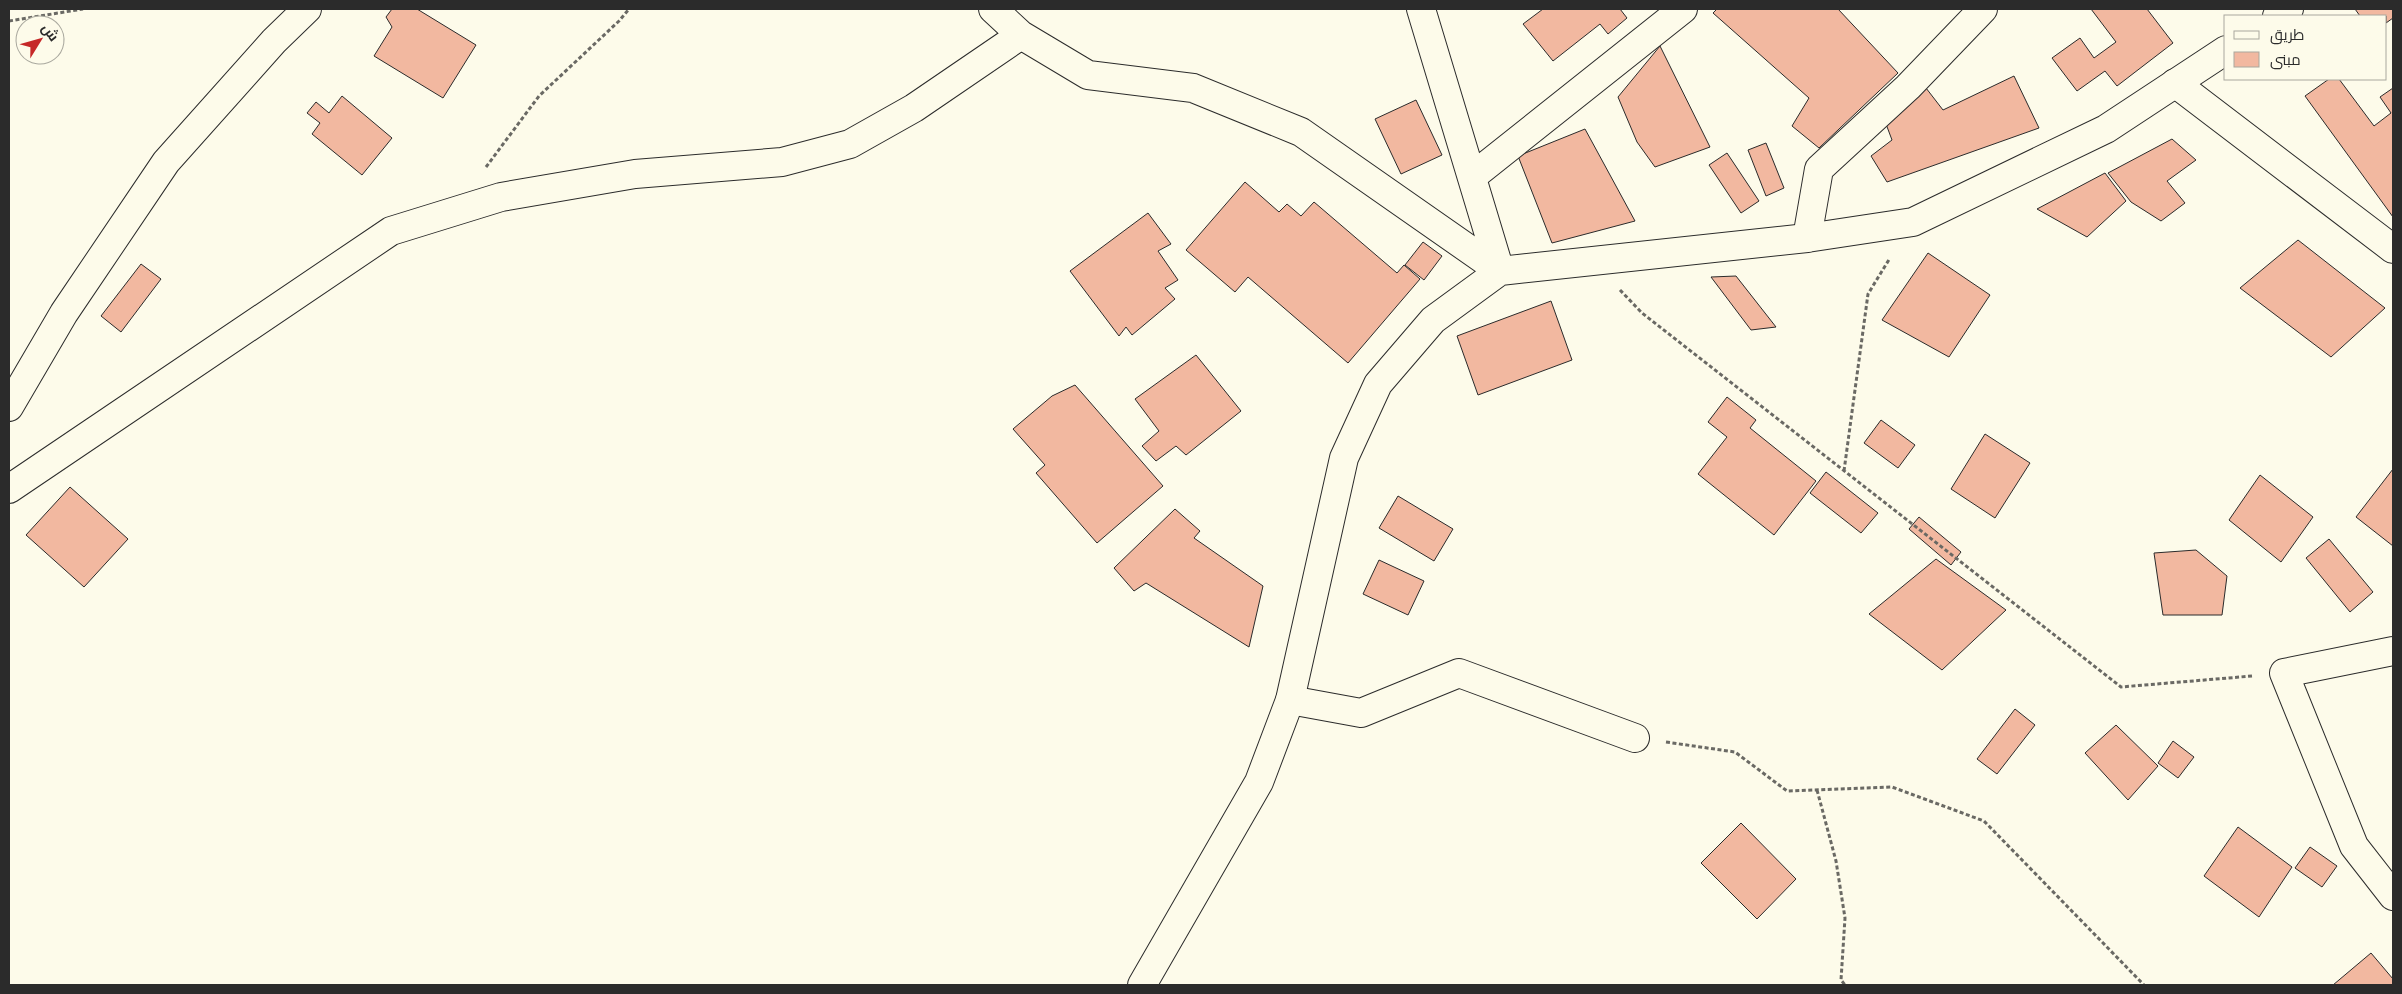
<svg xmlns="http://www.w3.org/2000/svg" width="2402" height="994" viewBox="0 0 2402 994" font-family="Helvetica,Cairo,sans-serif">
<style>
.building{fill:#f2b8a0;stroke:#2b2b2b}
.lines{fill:none;stroke-linecap:round;stroke-linejoin:round}
.street-casing{stroke:#2b2b2b;stroke-width:30}
.secondary-casing{stroke:#2b2b2b;stroke-width:30}
.path{stroke:#6a6964;stroke-width:3;stroke-dasharray:4 2.5;stroke-linecap:butt}
.street{stroke:#fdfbea;stroke-width:28}
.secondary{stroke:#fdfbea;stroke-width:28}
</style>
<rect width="100%" height="100%" fill="#fdfbea"/>
<path class="building" d="M 392,9 L 417,9 L 476,45 L 443,98 L 374,56 L 392,27 L 386,17 Z
M 1543,9 L 1620,9 L 1627,18 L 1608,34 L 1600,24 L 1553,61 L 1523,24 Z
M 1717,9 L 1838,9 L 1898,73 L 1819,148 L 1792,126 L 1809,98 L 1713,13 Z
M 2091,9 L 2147,9 L 2173,43 L 2117,86 L 2105,71 L 2077,91 L 2052,58 L 2080,38 L 2094,58 L 2116,42 Z
M 2355,9 L 2393,9 L 2393,18 L 2386,23 L 2386,16 L 2360,16 Z
M 1660,46 L 1710,147 L 1655,167 L 1637,142 L 1618,97 Z
M 2014,76 L 2039,128 L 1887,182 L 1871,156 L 1892,140 L 1886,124 L 1926,88 L 1943,110 Z
M 2329,79 L 2339,79 L 2374,126 L 2391,113 L 2380,97 L 2393,88 L 2393,217 L 2305,96 Z
M 342,96 L 392,138 L 362,175 L 312,134 L 320,123 L 307,113 L 316,102 L 329,113 Z
M 1416,100 L 1442,155 L 1401,174 L 1375,119 Z
M 1585,129 L 1635,221 L 1552,243 L 1518,156 Z
M 2172,139 L 2196,160 L 2167,181 L 2185,203 L 2161,221 L 2131,202 L 2108,173 Z
M 1766,143 L 1784,188 L 1766,196 L 1748,150 Z
M 1727,153 L 1759,201 L 1741,213 L 1709,165 Z
M 2105,173 L 2126,201 L 2087,237 L 2037,209 Z
M 1245,182 L 1279,212 L 1287,204 L 1301,216 L 1314,202 L 1397,273 L 1404,265 L 1420,279 L 1348,363 L 1248,277 L 1235,292 L 1186,250 Z
M 1148,213 L 1171,244 L 1158,251 L 1178,280 L 1165,288 L 1175,299 L 1132,335 L 1126,327 L 1119,336 L 1070,271 Z
M 2298,240 L 2385,308 L 2331,357 L 2240,288 Z
M 1423,242 L 1442,256 L 1424,280 L 1405,265 Z
M 1928,253 L 1990,295 L 1949,357 L 1882,320 Z
M 141,264 L 161,279 L 121,332 L 101,316 Z
M 1736,276 L 1776,327 L 1751,330 L 1711,277 Z
M 1551,301 L 1572,360 L 1478,395 L 1457,336 Z
M 1196,355 L 1241,411 L 1186,455 L 1176,446 L 1156,461 L 1142,446 L 1159,431 L 1135,399 Z
M 1075,385 L 1163,486 L 1097,543 L 1036,473 L 1045,465 L 1013,429 L 1052,396 Z
M 1727,397 L 1756,420 L 1750,428 L 1816,481 L 1774,535 L 1698,474 L 1727,437 L 1708,422 Z
M 1881,420 L 1915,445 L 1898,468 L 1864,443 Z
M 1985,434 L 2030,463 L 1995,518 L 1951,489 Z
M 2393,469 L 2393,546 L 2356,517 Z
M 1826,472 L 1878,513 L 1861,533 L 1810,493 Z
M 2260,475 L 2313,517 L 2281,562 L 2229,520 Z
M 70,487 L 128,539 L 84,587 L 26,535 Z
M 1398,496 L 1453,529 L 1434,561 L 1379,528 Z
M 1175,509 L 1200,531 L 1194,538 L 1263,586 L 1249,647 L 1146,583 L 1134,591 L 1114,568 Z
M 1919,517 L 1961,552 L 1951,565 L 1909,529 Z
M 2329,539 L 2373,592 L 2350,612 L 2306,558 Z
M 2196,550 L 2227,576 L 2222,615 L 2163,615 L 2154,553 Z
M 1936,559 L 2006,610 L 1942,670 L 1869,614 Z
M 1379,560 L 1424,581 L 1408,615 L 1363,594 Z
M 2015,709 L 2035,725 L 1997,774 L 1977,759 Z
M 2116,725 L 2158,766 L 2128,800 L 2085,753 Z
M 2173,741 L 2194,757 L 2178,778 L 2158,763 Z
M 1741,823 L 1796,879 L 1757,919 L 1701,863 Z
M 2238,827 L 2292,867 L 2259,917 L 2204,876 Z
M 2310,847 L 2337,866 L 2322,887 L 2295,868 Z
M 2371,953 L 2393,979 L 2393,985 L 2333,985 Z"/>
<g class="lines">
<defs>
<path id="street" d="M 993,9 L 1021,35 L 1088,75 L 1193,88 L 1301,132 L 1500,271
M 1421,9 L 1500,271
M 2175,83 L 2393,249
M 1473,176 L 1683,9
M 1807,238 L 1819,169 L 1908,87 L 1983,9
M 9,407 L 64,313 L 166,162 L 274,41 L 307,9
M 9,489 L 391,231 L 501,197 L 635,174 L 782,162 L 850,144 L 914,108 L 1021,35
M 2393,651 L 2284,673 L 2354,846 L 2393,896
M 1290,700 L 1361,713 L 1459,673 L 1635,738"/>
<path id="secondary" d="M 2277,16 L 2289,9
M 1142,985 L 1259,782 L 1290,700 L 1344,458 L 1378,384 L 1433,320 L 1500,271 L 1807,238 L 1913,222 L 2106,129 L 2226,50"/>
</defs>
<use href="#street" class="street-casing"/>
<use href="#secondary" class="secondary-casing"/>
<path class="path" d="M 9,21 L 83,9
M 486,167 L 539,96 L 619,21 L 629,9
M 1620,290 L 1642,313 L 2121,687 L 2252,676
M 1844,471 L 1868,294 L 1890,258
M 1666,742 L 1735,752 L 1787,791 L 1892,787 L 1984,821 L 2144,985
M 1817,790 L 1836,861 L 1845,918 L 1841,980 L 1845,985"/>
<use href="#street" class="street"/>
<use href="#secondary" class="secondary"/>
</g>
<rect width="2402" height="994" fill="none" stroke="#2b2b2b" stroke-width="20"/>
<rect x="2224" y="15" width="162" height="65" fill="#fdfbea" stroke="#a9a89e"/>
<rect x="2234" y="31" width="25" height="8" fill="#fdfbea" stroke="#a9a89e"/>
<text x="2270" y="40" font-size="15" fill="#2b2b2b">طريق</text>
<rect x="2234" y="52" width="25" height="15" fill="#f2b8a0" stroke="#a9a89e"/>
<text x="2270" y="65" font-size="15" fill="#2b2b2b">مبنى</text>
<g transform="translate(40 40) rotate(53)"><circle r="24" fill="#fdfbea" stroke="#a9a89e"/>
<path d="M0-4L9 19L0 12L-9 19Z" fill="#c62828"/>
<text y="-8" font-size="14" font-weight="bold" text-anchor="middle" fill="#2b2b2b">ش</text>
</g>
</svg>
